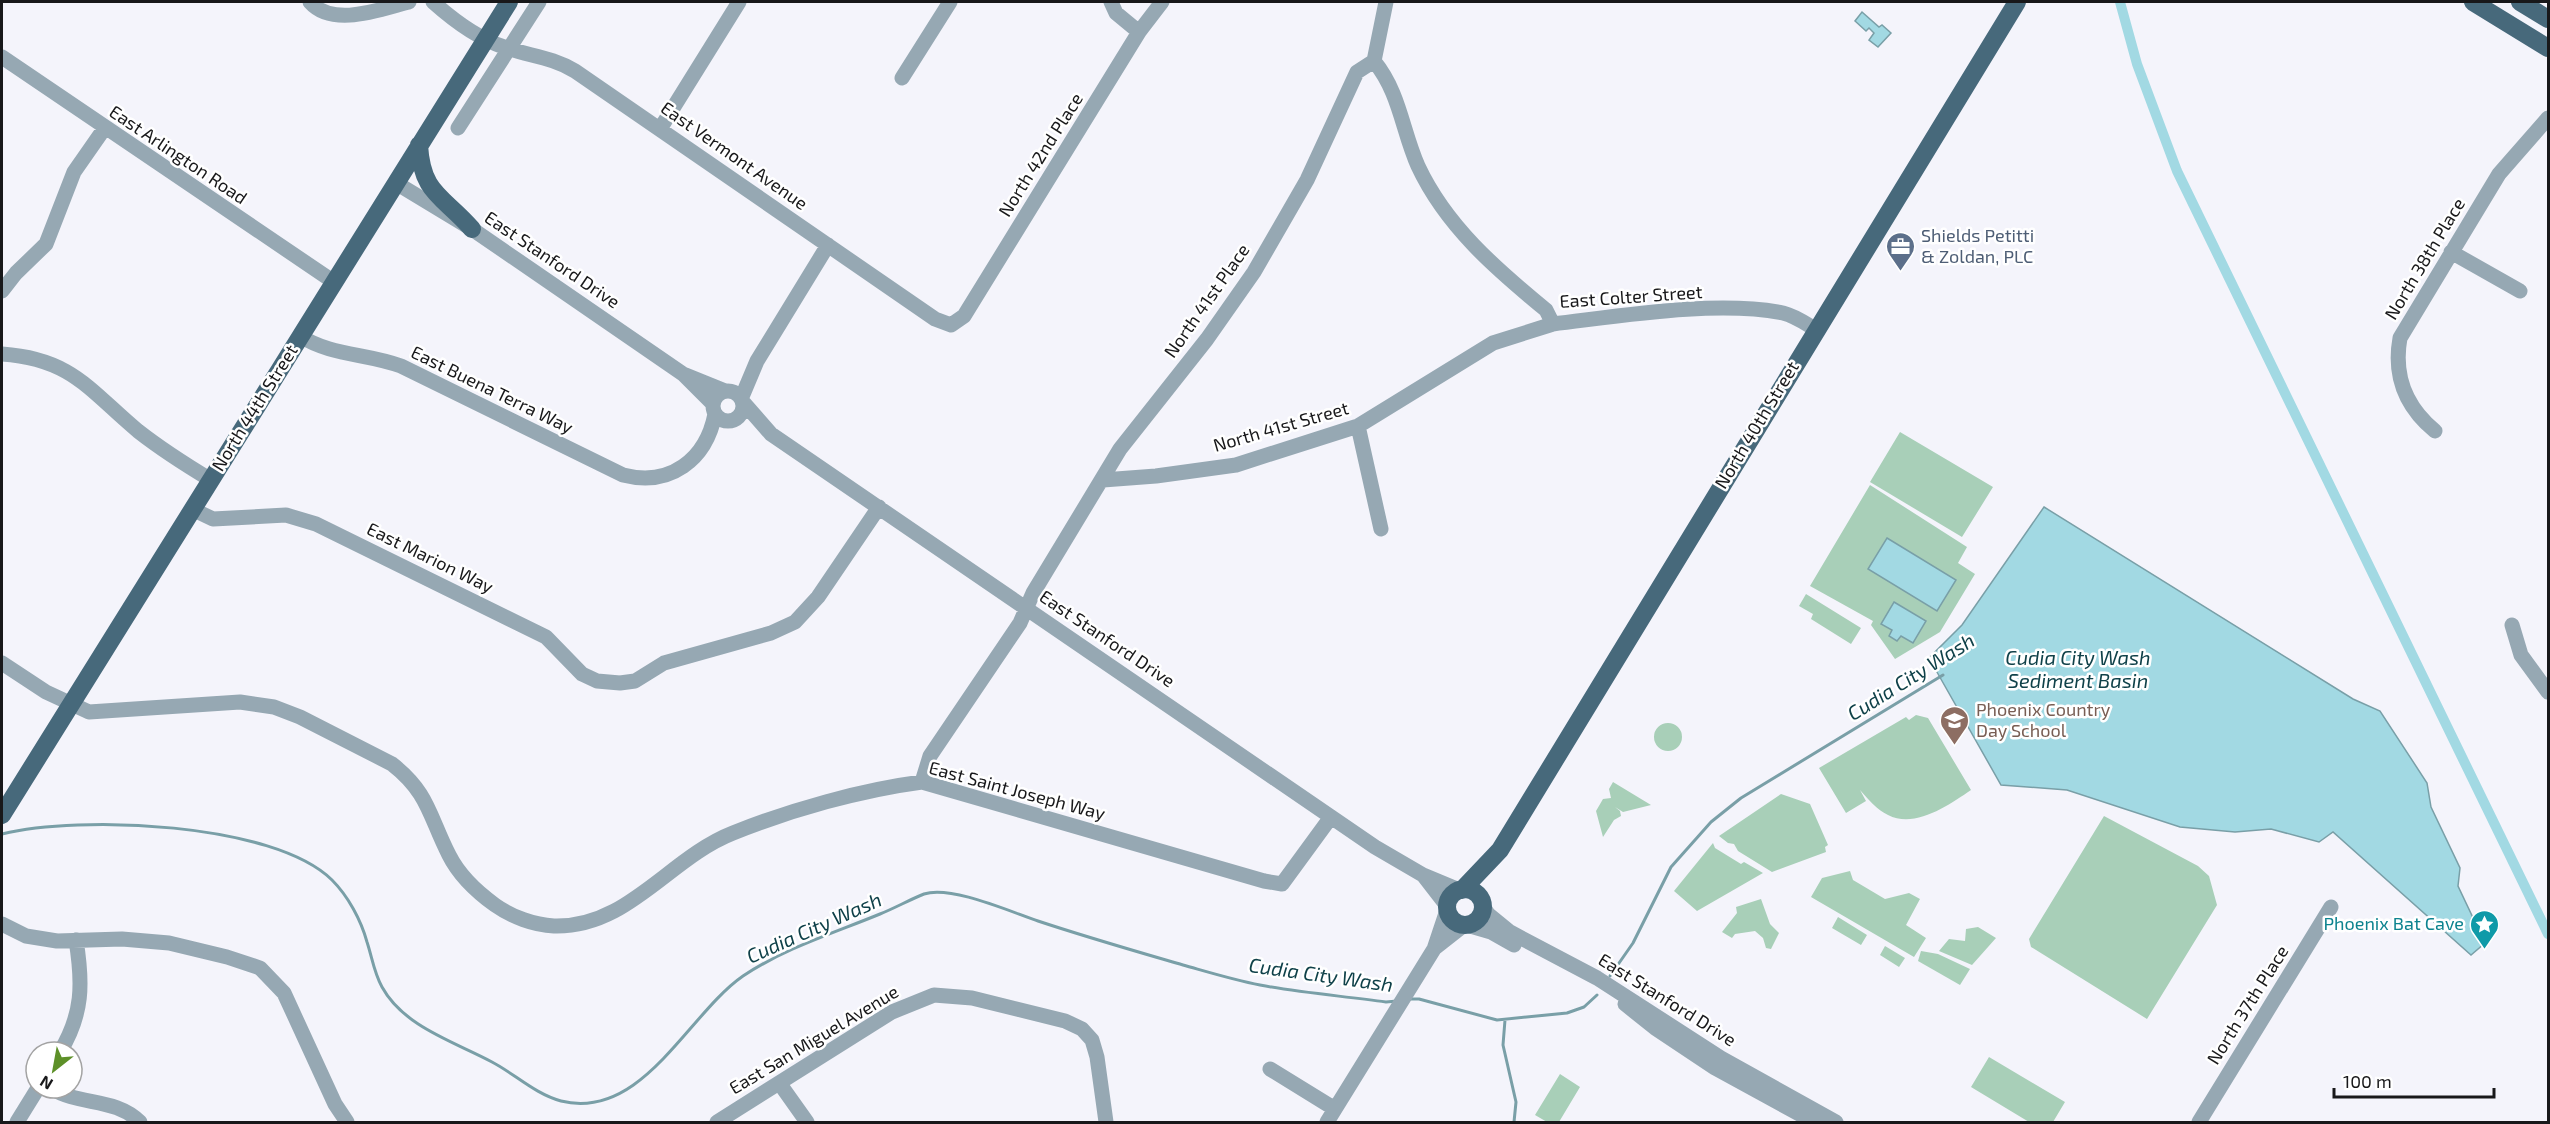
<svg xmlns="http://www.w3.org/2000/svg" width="2550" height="1124" viewBox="0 0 2550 1124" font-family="'Exo 2',sans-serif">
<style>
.green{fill:#a8cfb8}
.water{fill:#a2d9e3;stroke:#799fa7;stroke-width:1.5}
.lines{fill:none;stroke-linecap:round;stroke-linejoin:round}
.stream{stroke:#799fa7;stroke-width:3}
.canal{stroke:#a2d9e3;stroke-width:10}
.minor{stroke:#96a8b3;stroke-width:15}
.major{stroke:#47697b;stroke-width:18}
.labels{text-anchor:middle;stroke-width:5;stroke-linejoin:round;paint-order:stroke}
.street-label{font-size:18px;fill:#18181a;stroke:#fff}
.service-label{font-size:18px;fill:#4e5e75;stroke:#fff;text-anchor:start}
.education-label{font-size:18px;fill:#785e54;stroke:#fff;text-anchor:start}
.culture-label{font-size:18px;fill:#0d838f;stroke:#fff;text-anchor:end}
.water-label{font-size:20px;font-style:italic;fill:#0f4149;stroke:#fff}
</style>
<rect width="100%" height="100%" fill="#f4f4fb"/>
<path class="green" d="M 1900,432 L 1993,487 L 1962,537 L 1870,482 Z
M 1870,485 L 1967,547 L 1958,563 L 1975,574 L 1940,632 L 1895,659 L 1871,625 L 1873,621 L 1810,586 Z
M 1806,594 L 1861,628 L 1851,644 L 1811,619 L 1813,614 L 1799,606 Z
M 1916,715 L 1928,718 L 1971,790 C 1949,805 1915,829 1888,815 C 1877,810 1868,799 1860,790 L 1866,801 L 1846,813 L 1819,768 L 1906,717 L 1909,720 Z
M1654 737a14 14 0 1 1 28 0a14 14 0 1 1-28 0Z
M 1613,782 L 1651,805 L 1623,812 L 1615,807 L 1620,811 L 1621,816 L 1614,820 L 1603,837 L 1596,811 L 1603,799 L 1611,798 L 1609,789 Z
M 1781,794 L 1810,804 L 1828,845 L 1825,847 L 1826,852 L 1772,872 L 1738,851 L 1734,844 L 1728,843 L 1719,836 Z
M 2104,816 L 2198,866 L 2209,876 L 2217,905 L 2147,1019 L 2031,947 L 2029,939 Z
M 1713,843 L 1715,848 L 1741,864 L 1744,862 L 1763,873 L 1697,911 L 1674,891 Z
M 1850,871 L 1853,880 L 1885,899 L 1909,893 L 1920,899 L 1906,925 L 1926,938 L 1914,957 L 1811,897 L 1822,878 Z
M 1761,899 L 1770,924 L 1779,933 L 1771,949 L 1766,948 L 1763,938 L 1755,931 L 1735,934 L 1732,938 L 1722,932 L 1737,913 L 1736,907 Z
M 1838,917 L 1867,935 L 1861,945 L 1832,928 Z
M 1978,927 L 1996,938 L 1972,965 L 1939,951 L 1949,939 L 1965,941 L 1966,929 Z
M 1885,946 L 1905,958 L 1899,967 L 1880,955 Z
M 1921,951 L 1938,954 L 1970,969 L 1960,985 L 1918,961 Z
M 1989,1057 L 2065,1102 L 2053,1122 L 2029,1122 L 1971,1087 Z
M 1560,1074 L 1580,1087 L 1559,1122 L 1547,1122 L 1535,1115 Z"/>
<path class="water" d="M 1862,12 L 1879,27 L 1882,25 L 1891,33 L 1878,47 L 1869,40 L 1874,33 L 1869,28 L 1866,31 L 1855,21 Z
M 2044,507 L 2353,699 L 2380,711 L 2427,783 L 2431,807 L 2460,868 L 2458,886 L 2485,943 L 2471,955 L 2333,832 L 2319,842 L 2271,829 L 2235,832 L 2180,827 L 2067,790 L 2001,785 L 1929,658 L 1962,625 Z
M 1887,538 L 1956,580 L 1937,611 L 1868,569 Z
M 1894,602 L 1926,621 L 1913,643 L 1901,636 L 1897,641 L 1889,636 L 1892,630 L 1881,624 Z"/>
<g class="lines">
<path class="stream" d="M 2,834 C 79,815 273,822 332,880 C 348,896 361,920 367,942 C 372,957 374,973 382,987 C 404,1027 455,1042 492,1062 C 515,1074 535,1094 561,1101 C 642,1121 688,1014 743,976 C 785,948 834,933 880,914 C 895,908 909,900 924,894 C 951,885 1011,912 1038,921 C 1086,937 1135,951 1183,965 C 1208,972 1234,980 1260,985 C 1301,993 1344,996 1386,1002 L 1397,1001
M 1610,976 L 1633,943 L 1671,867 L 1711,822 L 1741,798 L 1943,675
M 1410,999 L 1419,999 L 1497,1020 L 1567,1013 L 1584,1007 L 1597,995
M 1505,1020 L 1503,1045 L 1516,1102 L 1514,1122"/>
<path class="canal" d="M 2120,2 L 2137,64 L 2177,171 L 2548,934"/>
<path class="minor" d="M 310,2 C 333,28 381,9 409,2
M 433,2 C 452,19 479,39 504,47 C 529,56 552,57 575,71 L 935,319 L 951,325 L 964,316 L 1139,32 L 1162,2
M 1111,2 L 1116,13 L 1139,32
M 2,57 L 334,282
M 1374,61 C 1400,93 1402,130 1418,166 C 1446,226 1496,269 1546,310 L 1553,324 C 1621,316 1716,300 1783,313 C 1795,316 1805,323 1815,329
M 902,78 L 950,2
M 458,128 L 539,2
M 660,129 L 739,2
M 396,183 L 472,229 L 683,374 L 713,404
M 2451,252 L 2520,291
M 2,291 L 16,273 L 46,244 L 74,172 L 104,129
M 300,336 C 332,356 365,353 401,366 L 623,475 C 670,487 706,460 715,414
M 2,354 C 72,359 89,390 138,431 C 161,449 186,465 211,480
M 683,374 L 725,391
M713 406a15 15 0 1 1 30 0a15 15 0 1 1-30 0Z
M 741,399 L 757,361 L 828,245
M 743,402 L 771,434 L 1375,847 L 1423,875 L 1459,890
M 1358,426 L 1381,529
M 2435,431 C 2406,407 2393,377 2400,338 L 2499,174 L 2548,118
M 1103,480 L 1156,476 L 1236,465 L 1358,426 L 1493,343 L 1553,324
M 192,509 L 213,519 L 286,515 L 316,524 L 546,637 L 582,674 L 597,681 L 620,683 L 635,681 L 664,663 L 771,633 L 795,622 L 818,597 L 879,507
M 2512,625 L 2521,655 L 2548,692
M 2,663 L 46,692 L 89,712 L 240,702 L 274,707 L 300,717 L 392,764 C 429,793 429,816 449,855 C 459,875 477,892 495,905 C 512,917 534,925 554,926 C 628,928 669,858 733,833 C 790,810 861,790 922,782 L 1264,881 L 1282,884 L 1331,817
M 922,782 L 930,756 L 1020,623 L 1033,593 L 1120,449 L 1207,339 L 1254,272 L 1307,180 L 1357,72 L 1374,61 L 1386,2
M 1423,875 L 1447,906
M 1482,905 L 1488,914 L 1510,932 L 1597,978 L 1721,1058 L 1836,1122
M 2,924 L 26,936 L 57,941 L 122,939 L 169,943 L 227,957 L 260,968 L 284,993 L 335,1104 L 347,1122
M 1467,925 L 1491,932 L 1514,945
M 1436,947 L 1464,925
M 1625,1004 L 1655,1028 L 1715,1068 L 1814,1122
M 60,1052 C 83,1014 83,984 76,940
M 1270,1069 L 1335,1109
M 780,1084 L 807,1122
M 51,1088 C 79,1106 115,1097 140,1122
M 17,1122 L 38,1088
M 717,1122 L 892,1012 L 934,995 L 972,998 L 1065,1021 L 1082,1029 L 1092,1040 L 1097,1057 L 1106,1122
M 1327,1122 L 1434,949 L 1447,910
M 2199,1122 L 2331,907"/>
<path class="major" d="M 2473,2 L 2548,48
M 2520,2 L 2548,19
M 419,145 C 422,194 442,195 472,229
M 2,815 L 509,2
M1447 907a18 18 0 1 1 36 0a18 18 0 1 1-36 0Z
M 1462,890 L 1500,850 L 2017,2"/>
</g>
<defs>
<symbol id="office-pin" viewBox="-11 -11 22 30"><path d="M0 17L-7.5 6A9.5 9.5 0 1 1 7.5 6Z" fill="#5c6f8a" stroke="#fff"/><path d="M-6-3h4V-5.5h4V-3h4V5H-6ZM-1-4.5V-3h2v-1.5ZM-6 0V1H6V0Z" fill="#fff"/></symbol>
<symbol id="school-pin" viewBox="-11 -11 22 30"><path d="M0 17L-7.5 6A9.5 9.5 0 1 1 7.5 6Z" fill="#8d6e63" stroke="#fff"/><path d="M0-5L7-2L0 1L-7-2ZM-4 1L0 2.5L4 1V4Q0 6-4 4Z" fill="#fff"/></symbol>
<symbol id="sight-pin" viewBox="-11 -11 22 30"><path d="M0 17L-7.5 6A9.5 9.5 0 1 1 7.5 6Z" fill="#0f9aa8" stroke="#fff"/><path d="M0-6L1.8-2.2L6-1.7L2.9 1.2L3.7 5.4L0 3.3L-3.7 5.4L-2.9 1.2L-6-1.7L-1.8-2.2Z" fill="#fff"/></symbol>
</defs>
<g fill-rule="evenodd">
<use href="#office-pin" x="1884" y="230" width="33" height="45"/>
<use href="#school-pin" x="1938" y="704" width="33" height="45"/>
<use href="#sight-pin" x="2468" y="908" width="33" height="45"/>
</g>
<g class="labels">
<g class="street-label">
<text transform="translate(178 155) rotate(34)" y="6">East Arlington Road</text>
<text transform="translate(1041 155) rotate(-58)" y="6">North 42nd Place</text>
<text transform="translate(734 156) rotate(35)" y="6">East Vermont Avenue</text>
<text transform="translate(2425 259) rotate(-59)" y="6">North 38th Place</text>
<text transform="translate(552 260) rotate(34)" y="6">East Stanford Drive</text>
<text transform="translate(1631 297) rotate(-4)" y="6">East Colter Street</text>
<text transform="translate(1207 301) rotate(-55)" y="6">North 41st Place</text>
<text transform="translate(492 390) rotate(26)" y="6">East Buena Terra Way</text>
<text transform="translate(255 408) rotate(-58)" y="6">North 44th Street</text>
<text transform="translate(1757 425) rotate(-59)" y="6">North 40th Street</text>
<text transform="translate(1281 427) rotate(-16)" y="6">North 41st Street</text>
<text transform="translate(430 558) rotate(26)" y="6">East Marion Way</text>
<text transform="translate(1107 639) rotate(34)" y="6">East Stanford Drive</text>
<text transform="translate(1017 791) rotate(15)" y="6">East Saint Joseph Way</text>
<text transform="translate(1667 1000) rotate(32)" y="6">East Stanford Drive</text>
<text transform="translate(2248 1005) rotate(-58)" y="6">North 37th Place</text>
<text transform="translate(814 1040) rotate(-31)" y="6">East San Miguel Avenue</text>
</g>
<g class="service-label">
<text x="1921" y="242">Shields Petitti<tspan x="1921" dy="21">&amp; Zoldan, PLC</tspan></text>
</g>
<g class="education-label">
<text x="1976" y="716">Phoenix Country<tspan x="1976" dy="21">Day School</tspan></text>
</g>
<g class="culture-label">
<text x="2464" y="930">Phoenix Bat Cave</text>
</g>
<g class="water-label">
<text x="2078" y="665">Cudia City Wash<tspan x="2078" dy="23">Sediment Basin</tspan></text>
<text transform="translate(1911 677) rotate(-32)" y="7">Cudia City Wash</text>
<text transform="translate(814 928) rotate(-24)" y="7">Cudia City Wash</text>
<text transform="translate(1321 975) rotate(8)" y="7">Cudia City Wash</text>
</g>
</g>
<rect width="2550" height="1124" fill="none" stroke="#18181a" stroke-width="6"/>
<g transform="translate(54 1070) rotate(211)"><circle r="28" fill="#ffffff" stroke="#a3a3a3" stroke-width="1.5"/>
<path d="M0-4.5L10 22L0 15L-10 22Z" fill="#5d9028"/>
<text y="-9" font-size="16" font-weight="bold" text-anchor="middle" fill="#18181a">N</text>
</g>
<path d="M2334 1088v9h160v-9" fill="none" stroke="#18181a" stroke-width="3"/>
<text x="2343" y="1088" font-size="18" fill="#18181a" stroke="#ffffff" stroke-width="4.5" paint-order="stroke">100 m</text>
</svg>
